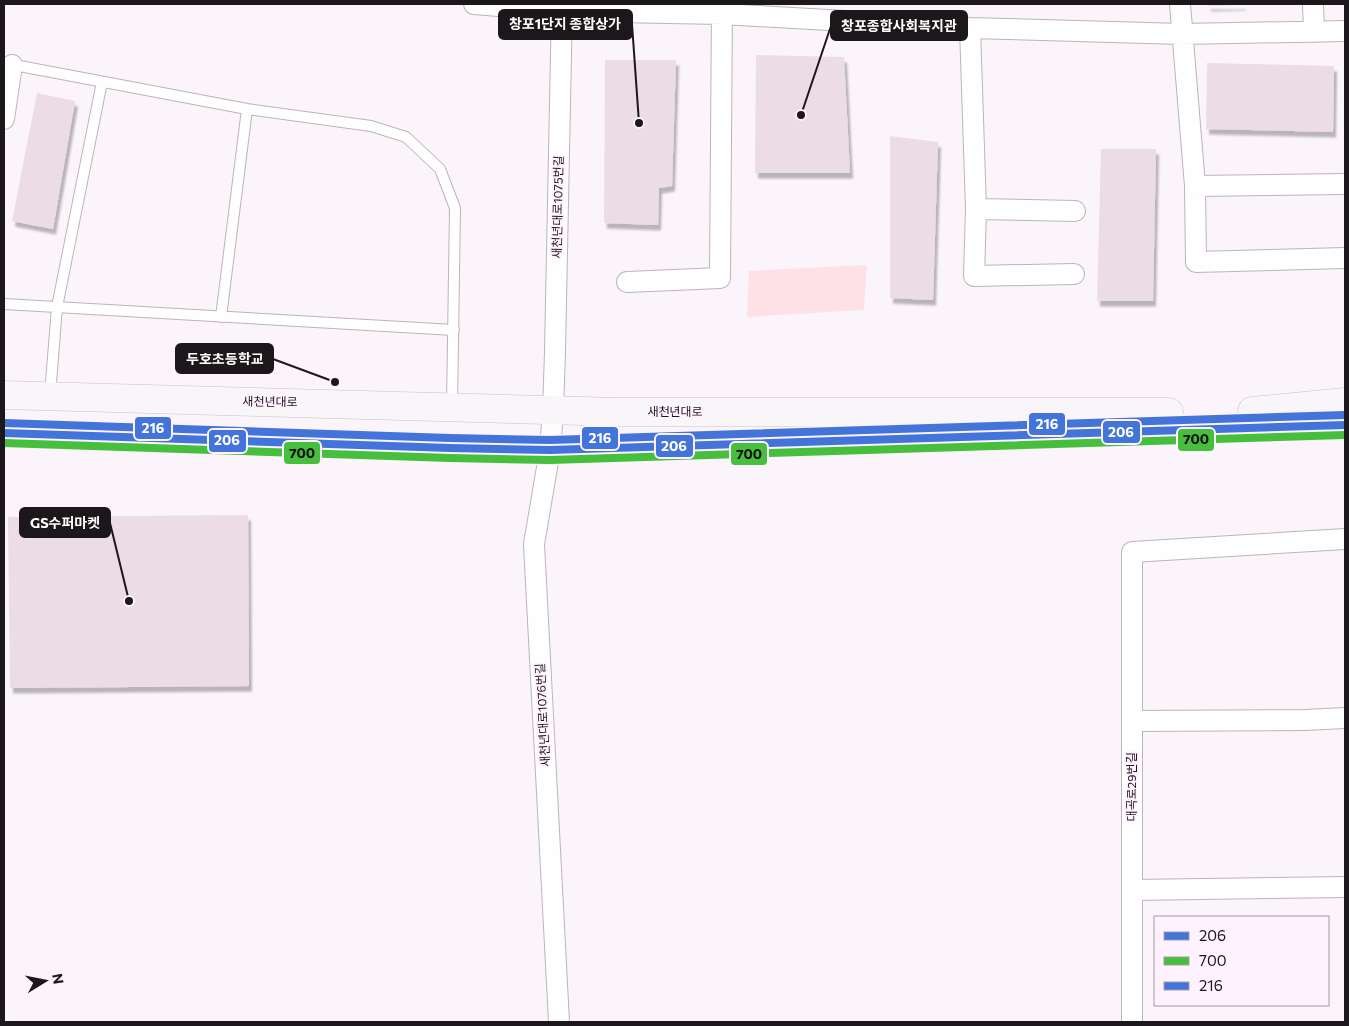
<svg xmlns="http://www.w3.org/2000/svg" width="1349" height="1026" viewBox="0 0 1349 1026" font-family="Commissioner,'Noto Sans KR',sans-serif">
<style>
.green{fill:#fde1e6}
.building{fill:#ebdce5;filter:url(#shadow)}
.lines{fill:none;stroke-linecap:round;stroke-linejoin:round}
.service-casing{stroke:#bab5ba;stroke-width:12}
.minor-casing{stroke:#bab5ba;stroke-width:22}
.primary-casing{stroke:#c5c0c8;stroke-width:29}
.service{stroke:#fefefe;stroke-width:10}
.minor{stroke:#fefefe;stroke-width:20}
.primary{stroke:#f8f6f9;stroke-width:28}
.bus-1-casing{stroke:#fef2fe;stroke-width:11}
.bus-2-casing{stroke:#fef2fe;stroke-width:11}
.bus-3-casing{stroke:#fef2fe;stroke-width:11}
.bus-1{stroke:#4374d9;stroke-width:8}
.bus-2{stroke:#45bf3c;stroke-width:8}
.bus-3{stroke:#4374d9;stroke-width:8}
.labels{text-anchor:middle;stroke-width:4;stroke-linejoin:round;paint-order:stroke}
.street-label{font-size:12px;fill:#1b171b;stroke:#fef2fe}
.leader{fill:none;stroke:#1b171b;stroke-width:2}
.callout-dot{fill:#1b171b;stroke:#fef2fe;stroke-width:2}
.callout{fill:#1b171b;stroke:#1b171b;stroke-width:2}
.callout-label{font-size:14px;text-anchor:middle;font-weight:bold;fill:#fff}
.line-badge{stroke:#fef2fe;stroke-width:2}
.badge-label{font-size:14px;text-anchor:middle;font-weight:bold;fill:#fff}
.pale-badge-label{font-size:14px;text-anchor:middle;font-weight:bold;fill:#111}
</style>
<defs>
<filter id="shadow"><feDropShadow dx="3" dy="5.5" stdDeviation="1" flood-color="#0004"/></filter>
</defs>
<rect width="100%" height="100%" fill="#fbf5fb"/>
<path class="green" d="M 867,265 L 864,310 L 747,317 L 749,271 Z"/>
<path class="building" d="M 1208,4 L 1243,4 L 1243,5 L 1208,6 Z
M 756,55 L 844,57 L 850,173 L 755,173 Z
M 605,60 L 676,60 L 672,186 L 659,188 L 658,225 L 604,223 Z
M 1207,63 L 1334,66 L 1333,132 L 1206,129 Z
M 37,93 L 75,101 L 53,229 L 12,221 Z
M 890,136 L 938,142 L 933,300 L 890,298 Z
M 1101,149 L 1156,149 L 1153,301 L 1097,301 Z
M 248,515 L 249,686 L 10,688 L 8,517 Z"/>
<g class="lines">
<defs>
<path id="service" d="M 9,64 L 247,109 L 371,126 L 406,137 L 440,169 L 455,208 L 452,406
M 4,304 L 454,330
M 221,317 L 247,109
M 50,395 L 57,307 L 102,82"/>
<path id="minor" d="M 474,4 L 562,11 L 722,14 L 970,28 L 1182,34 L 1345,31
M 1180,4 L 1195,186 L 1196,262 L 1345,258
M 1313,4 L 1314,32
M 970,28 L 976,209 L 974,276 L 1074,274
M 4,119 L 12,65
M 1195,186 L 1345,184
M 976,209 L 1075,211
M 627,282 L 720,278 L 722,4
M 1132,721 L 1305,720 L 1345,718
M 1132,890 L 1345,887
M 559,1022 L 534,544 L 550,450 L 553,410 L 555,352 L 562,4
M 1132,1022 L 1132,552 L 1345,539"/>
<path id="primary" d="M 4,395 L 619,412 L 1169,412
M 1252,411 L 1345,402
M 4,433 L 450,448 L 550,450 L 1345,425"/>
</defs>
<use href="#service" class="service-casing"/>
<use href="#minor" class="minor-casing"/>
<use href="#primary" class="primary-casing"/>
<use href="#service" class="service"/>
<use href="#minor" class="minor"/>
<use href="#primary" class="primary"/>
<defs>
<path id="bus-1" d="M 4,433 L 450,448 L 550,450 L 1345,425"/>
<path id="bus-2" d="M 4,443 L 450,458 L 550,460 L 1345,435"/>
<path id="bus-3" d="M 4,423 L 450,438 L 550,440 L 1345,415"/>
</defs>
<use href="#bus-1" class="bus-1-casing"/>
<use href="#bus-2" class="bus-2-casing"/>
<use href="#bus-3" class="bus-3-casing"/>
<use href="#bus-1" class="bus-1"/>
<use href="#bus-2" class="bus-2"/>
<use href="#bus-3" class="bus-3"/>
</g>
<g class="labels">
<g class="street-label">
<text transform="translate(558 207) rotate(-89)" y="4">새천년대로1075번길</text>
<text transform="translate(270 402) rotate(1)" y="4">새천년대로</text>
<text x="675" y="416">새천년대로</text>
<text transform="translate(543 715) rotate(-93)" y="4">새천년대로1076번길</text>
<text transform="translate(1132 787) rotate(-90)" y="4">대곡로29번길</text>
</g>
</g>
<path class="leader" d="M639 123L632 24M801 115L831 26M335 382L273 359M129 601L110 523"/>
<g class="callout-dot">
<circle cx="639" cy="123" r="5"/>
<circle cx="801" cy="115" r="5"/>
<circle cx="335" cy="382" r="5"/>
<circle cx="129" cy="601" r="5"/>
</g>
<g class="callout">
<rect x="499" y="10" width="133" height="29" rx="5"/>
<rect x="831" y="11" width="136" height="29" rx="5"/>
<rect x="176" y="344" width="97" height="29" rx="5"/>
<rect x="20" y="508" width="90" height="29" rx="5"/>
</g>
<g class="callout-label">
<text x="565" y="29">창포1단지 종합상가</text>
<text x="899" y="31">창포종합사회복지관</text>
<text x="225" y="364">두호초등학교</text>
<text x="65" y="528">GS수퍼마켓</text>
</g>
<g class="line-badge">
<rect x="1028" y="412" width="38" height="24" rx="5" fill="#4374d9"/>
<rect x="134" y="416" width="38" height="24" rx="5" fill="#4374d9"/>
<rect x="1102" y="420" width="39" height="24" rx="5" fill="#4374d9"/>
<rect x="581" y="426" width="38" height="24" rx="5" fill="#4374d9"/>
<rect x="1177" y="428" width="38" height="24" rx="5" fill="#45bf3c"/>
<rect x="208" y="429" width="39" height="24" rx="5" fill="#4374d9"/>
<rect x="655" y="434" width="39" height="24" rx="5" fill="#4374d9"/>
<rect x="283" y="441" width="38" height="24" rx="5" fill="#45bf3c"/>
<rect x="730" y="442" width="38" height="24" rx="5" fill="#45bf3c"/>
</g>
<g class="badge-label">
<text x="1047" y="429">216</text>
<text x="153" y="433">216</text>
<text x="1121" y="437">206</text>
<text x="600" y="443">216</text>
<text x="227" y="445">206</text>
<text x="674" y="451">206</text>
</g>
<g class="pale-badge-label">
<text x="1196" y="444">700</text>
<text x="302" y="458">700</text>
<text x="749" y="459">700</text>
</g>
<rect width="1349" height="1026" fill="none" stroke="#1b171b" stroke-width="10"/>
<rect x="1154" y="916" width="175" height="90" fill="#fef2fe" stroke="#a39aa3"/>
<rect x="1164" y="932" width="25" height="8" fill="#4374d9" stroke="#a39aa3"/>
<text x="1199" y="941" font-size="15" fill="#1b171b">206</text>
<rect x="1164" y="957" width="25" height="8" fill="#45bf3c" stroke="#a39aa3"/>
<text x="1199" y="966" font-size="15" fill="#1b171b">700</text>
<rect x="1164" y="982" width="25" height="8" fill="#4374d9" stroke="#a39aa3"/>
<text x="1199" y="991" font-size="15" fill="#1b171b">216</text>
<g transform="translate(45 981) rotate(80)" stroke="#fef2fe" stroke-width="4" paint-order="stroke">
<path d="M0-4L9 19L0 12L-9 19Z" fill="#1b171b"/>
<text y="-8" font-size="14" font-weight="bold" text-anchor="middle" fill="#1b171b">N</text>
</g>
</svg>
